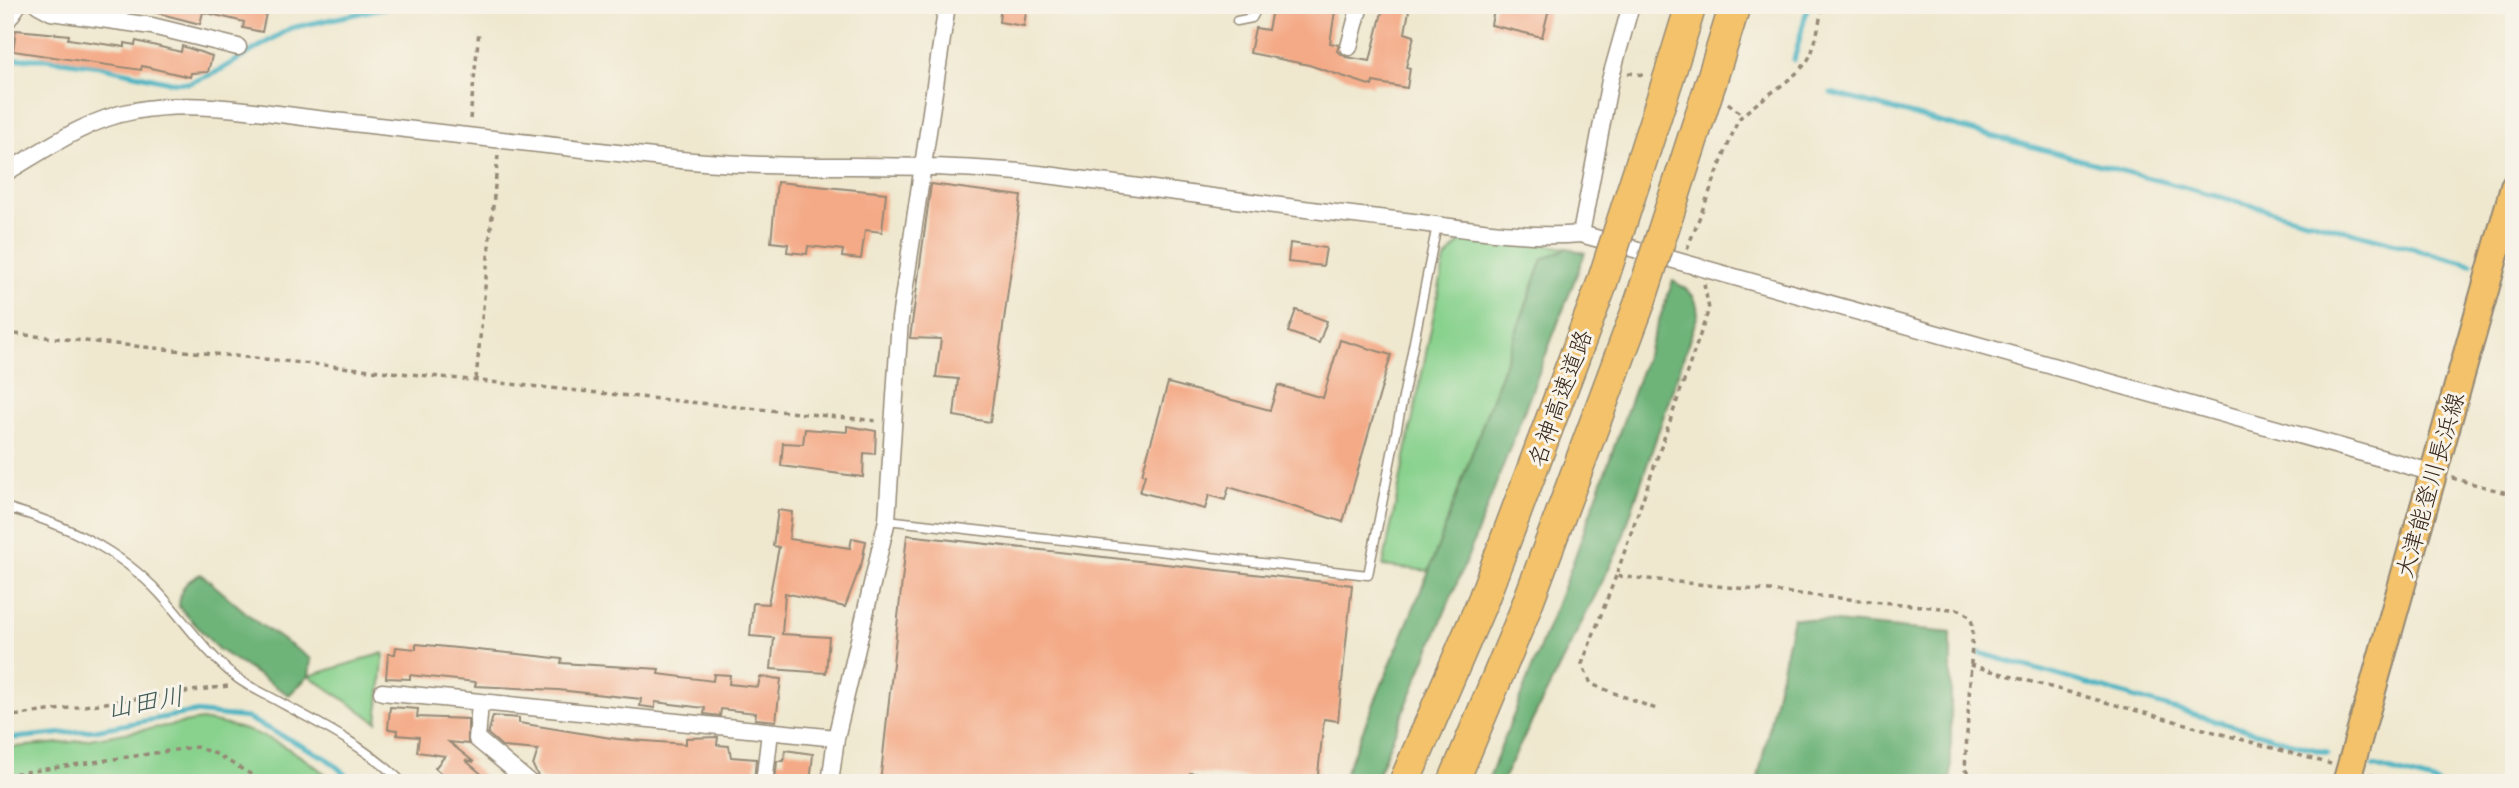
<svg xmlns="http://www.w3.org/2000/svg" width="2519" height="788" viewBox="0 0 2519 788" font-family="'Indie Flower','Klee One',sans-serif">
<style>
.green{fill:#89d28e;stroke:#627e56;stroke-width:2}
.forest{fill:#6eb479;stroke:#546f4c;stroke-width:2}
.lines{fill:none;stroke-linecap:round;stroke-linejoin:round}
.stream{stroke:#46b3c2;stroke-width:5}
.building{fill:#f4aa87}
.lane-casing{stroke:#958976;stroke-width:11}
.street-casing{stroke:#958976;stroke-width:19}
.primary-casing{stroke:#958976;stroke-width:30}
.highway-casing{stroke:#958976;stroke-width:33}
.path{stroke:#958976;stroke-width:3.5;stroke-dasharray:5 5;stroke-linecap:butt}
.lane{stroke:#fff;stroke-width:8}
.street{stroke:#fff;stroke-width:16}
.primary{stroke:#f3c26a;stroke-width:26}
.highway{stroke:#f3c26a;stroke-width:30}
.highway-bridge-casing{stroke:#958976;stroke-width:33;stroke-linecap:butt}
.highway-bridge{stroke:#f3c26a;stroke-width:30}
.labels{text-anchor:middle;stroke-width:6;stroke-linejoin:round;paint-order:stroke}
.street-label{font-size:24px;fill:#3b2a1e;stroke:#f7f3e8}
.water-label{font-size:26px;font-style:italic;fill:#3f5a57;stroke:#f7f3e8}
</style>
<rect width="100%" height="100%" fill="#f7f3e8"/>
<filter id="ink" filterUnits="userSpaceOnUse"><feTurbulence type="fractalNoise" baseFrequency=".0143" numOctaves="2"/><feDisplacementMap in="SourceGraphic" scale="14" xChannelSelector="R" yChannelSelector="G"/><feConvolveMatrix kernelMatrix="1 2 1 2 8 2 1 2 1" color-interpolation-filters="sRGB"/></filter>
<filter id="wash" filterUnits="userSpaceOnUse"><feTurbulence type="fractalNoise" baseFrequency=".00686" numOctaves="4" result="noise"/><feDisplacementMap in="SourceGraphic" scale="28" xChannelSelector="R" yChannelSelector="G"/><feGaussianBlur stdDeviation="1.57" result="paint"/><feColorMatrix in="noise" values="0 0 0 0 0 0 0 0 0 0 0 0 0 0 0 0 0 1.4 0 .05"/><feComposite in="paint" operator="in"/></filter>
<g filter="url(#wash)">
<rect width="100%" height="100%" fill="#efe8cf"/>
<path class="green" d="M 1469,233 L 1567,248 L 1543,259 L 1429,571 L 1383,566 L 1445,259 Z
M 384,653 L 377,722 L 309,676 Z
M 201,720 C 259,728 292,747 337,783 L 5,783 L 5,748 L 72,742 Z"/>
<path class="forest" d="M 1567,248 L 1585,253 L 1469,554 L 1374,783 L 1341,783 L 1429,571 L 1543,259 Z
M 1673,281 C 1689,290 1697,295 1698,314 L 1619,548 L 1501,783 L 1487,783 L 1572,565 Z
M 201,574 L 258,623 L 311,659 L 309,676 L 289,695 L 218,649 L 179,607 C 180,588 184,582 201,574 Z
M 1793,618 L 1951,633 L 1951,783 L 1757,783 Z"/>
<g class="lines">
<path class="stream" d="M 412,5 L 453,9 L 481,5
M 5,55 L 15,59 L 46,59 L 99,66 L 170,82 L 189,83 L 215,73 L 291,28 L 397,5
M 1794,60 L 1808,5
M 1831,93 L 2471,264
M 1980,653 L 2327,753
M 5,739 L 95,730 L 194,712 L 247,718 L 326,758 L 356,783
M 2373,766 L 2437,783"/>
</g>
<g id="blocks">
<path class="building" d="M 147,5 L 252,5 L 267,9 L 262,32 L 243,28 L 244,22 L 203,12 L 200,24 L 146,10 Z
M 1001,5 L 1027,5 L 1024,26 L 999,22 Z
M 1273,5 L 1336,5 L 1330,43 L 1339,45 L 1337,51 L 1346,57 L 1370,61 L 1383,8 L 1410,5 L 1405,33 L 1414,36 L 1406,67 L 1410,68 L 1407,88 L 1373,82 L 1372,86 L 1309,65 L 1250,53 L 1255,28 L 1268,30 Z
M 1495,5 L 1550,5 L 1542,37 L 1491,25 Z
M 16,30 L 69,35 L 68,39 L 125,47 L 125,43 L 135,45 L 136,41 L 181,52 L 182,46 L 212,56 L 208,72 L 191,73 L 190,77 L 142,66 L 141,70 L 13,51 Z
M 777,182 L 886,193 L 882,232 L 865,230 L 861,259 L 842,257 L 843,250 L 808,246 L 807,254 L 787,252 L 788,244 L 771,242 Z
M 931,184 L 1021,196 L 990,422 L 954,416 L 958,379 L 936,377 L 941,339 L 910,338 Z
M 1290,243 L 1326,248 L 1323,266 L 1288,262 Z
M 1296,310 L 1327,321 L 1319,343 L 1288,332 Z
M 1340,340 L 1391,355 L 1343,522 L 1229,487 L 1225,500 L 1209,495 L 1205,509 L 1140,492 L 1145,475 L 1142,474 L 1168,383 L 1270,410 L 1278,385 L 1323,398 Z
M 847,426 L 876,431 L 875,454 L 864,453 L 863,477 L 781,466 L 783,443 L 803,444 L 805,429 L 847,432 Z
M 778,510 L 792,512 L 789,539 L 850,548 L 852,538 L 866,541 L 862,562 L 845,607 L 785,593 L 782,634 L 829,637 L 826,673 L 771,669 L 774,638 L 750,636 L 753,603 L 768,604 L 779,547 L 773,546 Z
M 907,535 L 1352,585 L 1338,721 L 1324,719 L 1317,783 L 1190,773 L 1189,783 L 880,783 Z
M 416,644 L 538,656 L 562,659 L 561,663 L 659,669 L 658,674 L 713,681 L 714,674 L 730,675 L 729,684 L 758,687 L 760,677 L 781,679 L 776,721 L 755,719 L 756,713 L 721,709 L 720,716 L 704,714 L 705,708 L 671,704 L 655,702 L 655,708 L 640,706 L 641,699 L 558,690 L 475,686 L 476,682 L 410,675 L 410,679 L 386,678 L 388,654 L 395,654 L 396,647 L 416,649 Z
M 390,707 L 418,709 L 417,717 L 468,719 L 468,744 L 449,742 L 474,762 L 465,760 L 492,783 L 452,783 L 435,768 L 445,756 L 417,752 L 419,737 L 397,735 L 398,730 L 388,729 Z
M 493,716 L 519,718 L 519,723 L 617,739 L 686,744 L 686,738 L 718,737 L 717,745 L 729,746 L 731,757 L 756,759 L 754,783 L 557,783 L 539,778 L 533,766 L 538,750 L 503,747 L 488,734 Z
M 785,750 L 813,754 L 810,783 L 775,783 L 777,761 L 784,761 Z"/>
</g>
</g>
<g filter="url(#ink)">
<use href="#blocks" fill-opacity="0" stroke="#958976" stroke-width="2"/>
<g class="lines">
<defs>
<path id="lane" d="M 1237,21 L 1252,18 L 1259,5
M 5,507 C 64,524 119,549 161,595 C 186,623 207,654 237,678 C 250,688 268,695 283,704 C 326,727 369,749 403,783
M 887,520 L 1368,575 L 1437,225"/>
<path id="street" d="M 38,5 L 51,12 L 152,26 L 238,47
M 5,24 L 18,5
M 1349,47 L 1360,5
M 5,173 C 46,149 87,119 134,111 C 196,99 265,113 326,120 C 438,132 550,145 662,158 C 789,173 919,159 1047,175 C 1166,190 1285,208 1405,221 C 1463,228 1523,239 1581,234 L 2434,473
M 1581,234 L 1610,80 L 1631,5
M 382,692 L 836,738
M 480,703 L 477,739 L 530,783
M 764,783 L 770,732
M 830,783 L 836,738 L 887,520 L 900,319 L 947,5"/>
<path id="primary" d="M 2346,783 L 2514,187"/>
<path id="highway" d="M 1672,67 L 1691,5
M 1711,82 L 1735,5
M 1404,783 L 1483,600 L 1600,289
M 1453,783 L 1522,618 L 1640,302"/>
</defs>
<use href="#lane" class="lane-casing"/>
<use href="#street" class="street-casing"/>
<use href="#primary" class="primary-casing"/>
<use href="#highway" class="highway-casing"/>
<path class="path" d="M 1628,73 L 1645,75
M 1728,103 L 1743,115
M 470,119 L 479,31
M 1687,249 L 1738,120 C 1757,99 1801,78 1811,54 C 1817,39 1819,21 1823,5
M 1704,284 L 1709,309 L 1616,576 L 1962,610 L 1970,617 L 1973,626 L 1965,770 L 1971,774 L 2020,783
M 5,333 L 877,421
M 476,379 L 498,155
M 2452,478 L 2514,495
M 1616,576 L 1582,664 L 1591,684 L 1656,709
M 1970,665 L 2331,764
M 5,717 L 228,686
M 2369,774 L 2400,783
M 5,775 L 196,747 L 216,754 L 266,783"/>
<use href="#lane" class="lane"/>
<use href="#street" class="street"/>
<use href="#primary" class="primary"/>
<use href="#highway" class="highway"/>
<defs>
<path id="highway-bridge" d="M 1600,289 L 1672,67
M 1640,302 L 1711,82"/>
</defs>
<use href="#highway-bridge" class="highway-bridge-casing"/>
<use href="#highway-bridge" class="highway-bridge"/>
</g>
</g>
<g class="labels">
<g class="street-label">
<text transform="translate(1560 398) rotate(-70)" y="8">名神高速道路</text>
<text transform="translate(2430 485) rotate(-74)" y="8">大津能登川長浜線</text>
</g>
<g class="water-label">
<text transform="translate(145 702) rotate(-10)" y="9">山田川</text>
</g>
</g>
<rect width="2519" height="788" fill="none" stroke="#f7f3e8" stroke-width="28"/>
</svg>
